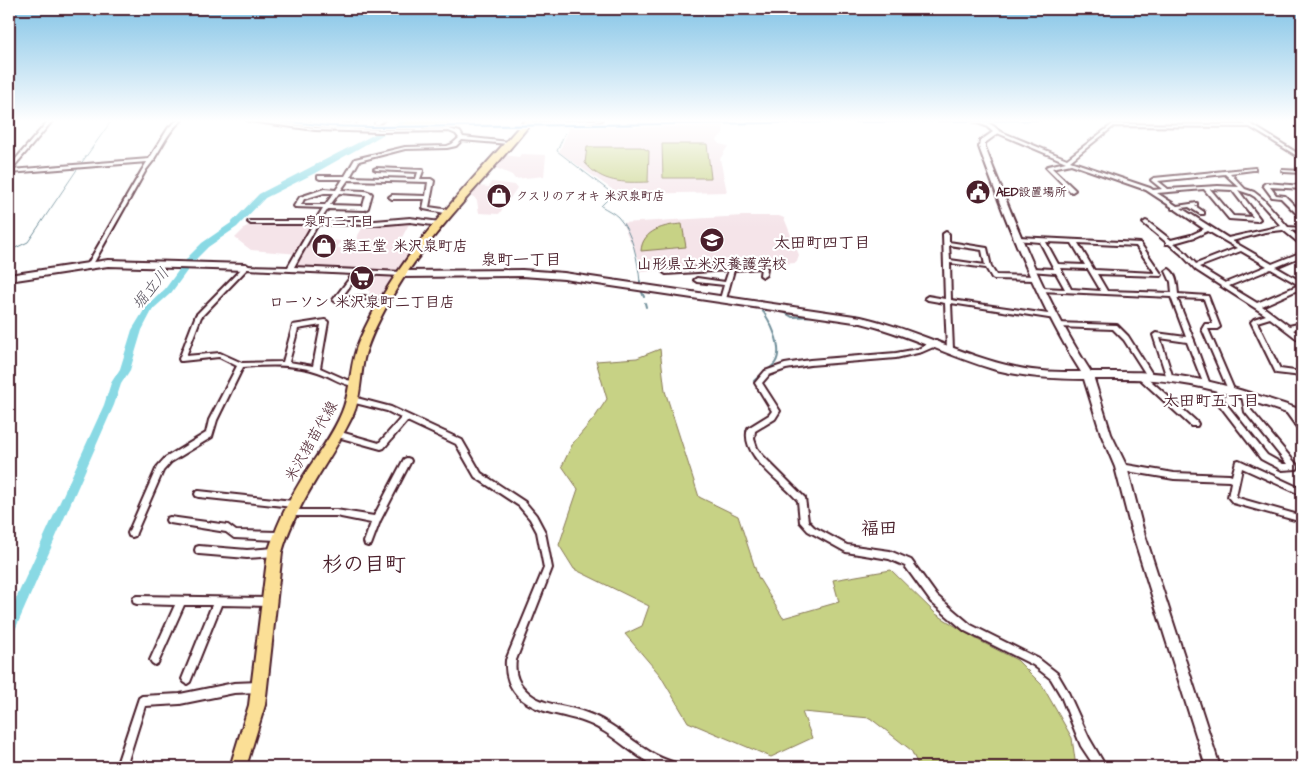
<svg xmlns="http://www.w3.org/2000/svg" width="1311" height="776" viewBox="0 0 1311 776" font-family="'Architects Daughter','Klee One',sans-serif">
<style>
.built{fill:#f5e4e9}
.green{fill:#c7d285;stroke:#887858}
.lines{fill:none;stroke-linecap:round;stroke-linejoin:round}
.stream-far2{stroke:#708f9a;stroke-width:1}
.stream-far1{stroke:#708f9a;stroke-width:2}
.stream{stroke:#708f9a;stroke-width:2.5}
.river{fill:#89d9e4;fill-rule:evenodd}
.street-casing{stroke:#4a1f2b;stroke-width:4}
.secondary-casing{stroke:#4a1f2b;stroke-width:4}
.primary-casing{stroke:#4a1f2b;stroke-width:4}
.street{fill:#fff;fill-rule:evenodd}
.secondary{fill:#fff;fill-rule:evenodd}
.primary{fill:#fbdf96;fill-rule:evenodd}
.rail-1-casing{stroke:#fff;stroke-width:3}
.rail-1{fill:#0065bd;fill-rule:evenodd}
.labels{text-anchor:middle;stroke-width:4.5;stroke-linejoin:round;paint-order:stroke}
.far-poi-label{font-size:12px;font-weight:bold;fill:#4a1f2b;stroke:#fff;text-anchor:start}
.far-neighbourhood-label{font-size:14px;font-weight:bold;fill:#4a1f2b;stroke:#fff}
.poi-label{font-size:15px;font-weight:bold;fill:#4a1f2b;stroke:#fff}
.street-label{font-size:15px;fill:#4a1f2b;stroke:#fff}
.neighbourhood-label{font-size:16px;font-weight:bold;fill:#4a1f2b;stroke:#fff}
.water-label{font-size:16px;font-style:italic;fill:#5d5762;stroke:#fff}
.quarter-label{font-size:18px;font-weight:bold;fill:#4a1f2b;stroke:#fff}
.near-quarter-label{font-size:21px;font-weight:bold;fill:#4a1f2b;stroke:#fff}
</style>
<rect width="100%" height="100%" fill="#fff"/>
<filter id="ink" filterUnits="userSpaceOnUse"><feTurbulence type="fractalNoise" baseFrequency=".02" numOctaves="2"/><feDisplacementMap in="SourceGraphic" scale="10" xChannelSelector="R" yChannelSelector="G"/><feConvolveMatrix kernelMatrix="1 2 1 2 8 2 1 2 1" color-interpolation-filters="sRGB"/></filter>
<g filter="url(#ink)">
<path class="built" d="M 724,126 L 723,133 L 717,140 L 719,144 L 728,146 L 720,159 L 727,192 L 635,194 L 613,190 L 559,152 L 570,127 Z
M 521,154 L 546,155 L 544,176 L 515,179 L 512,175 L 494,167 L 504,155 L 519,157 Z
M 491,182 L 515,185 L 517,188 L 499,214 L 479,213 L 477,201 L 474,197 L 469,196 L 478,186 L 489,187 Z
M 743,216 L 779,216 L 784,218 L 799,255 L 796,263 L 640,272 L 639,260 L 622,223 Z
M 410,222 L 396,249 L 412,251 L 399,269 L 392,271 L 294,267 L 311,239 L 341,241 L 337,248 L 350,249 L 364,225 Z
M 250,223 L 315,223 L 299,254 L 251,250 L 235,238 Z
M 358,274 L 390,276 L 395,280 L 387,297 L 368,297 L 370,291 L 368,291 L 369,285 L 353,284 Z"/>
<path class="green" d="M 409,120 L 452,120 L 445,126 L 395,127 Z
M 662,144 L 707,144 L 711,178 L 663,178 Z
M 587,147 L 641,147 L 649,151 L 648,182 C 623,183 602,183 585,163 Z
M 682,224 L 686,247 L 641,251 C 642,230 665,225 682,224 Z
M 660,349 L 665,391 L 699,497 L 738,516 L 758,577 L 783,618 L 839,602 L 833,580 L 891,570 L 936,614 L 976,639 L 1017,660 L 1042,685 L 1072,738 L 1076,767 L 919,767 L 911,750 L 870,718 L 802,712 L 812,738 L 771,757 L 688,722 L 660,675 L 625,634 L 642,626 L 649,606 L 574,569 L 559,545 L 578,489 L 562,466 L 573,443 L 595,417 L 607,399 L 596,361 L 637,358 Z"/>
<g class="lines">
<path class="stream-far2" d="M 568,128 L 569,126
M 565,133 L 557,151 L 613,194 L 601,206 C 606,209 614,213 618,217 C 633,233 638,261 640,282
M 80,165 L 112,120
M 9,251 L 28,242 L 78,168"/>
<path class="stream-far1" d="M 640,281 L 640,284
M 641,290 L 644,297
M 645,303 L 646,307
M 760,307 C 769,319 785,348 775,363 C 770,370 760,374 754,381 L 762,394
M 782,311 L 792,317 L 817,316
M 842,314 L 861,316
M 748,443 L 746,431 L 758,422
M 759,462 L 780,483"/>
<path class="stream" d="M 849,552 L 866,555
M 976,636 L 998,648
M 1062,699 L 1079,740"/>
<path class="river" d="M 402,120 L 409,120 L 315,173 L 265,198 L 237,227 L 208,247 L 195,260 L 171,293 L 153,309 L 142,330 L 130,370 L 121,384 L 114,405 L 14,632 L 9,634 L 9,614 L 104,405 L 111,383 L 120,369 L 132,330 L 146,307 L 165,289 L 189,256 L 202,243 L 231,223 L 259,194 Z"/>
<defs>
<path id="street" d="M 49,120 L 53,120 L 11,170 L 149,159 L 169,127 L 178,120 L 182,120 C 169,130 163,145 154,159 L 155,160 L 153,161 L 146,170 L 92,266 L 90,267 L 87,265 L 142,170 L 147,162 L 9,173 L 9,167 Z
M 247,120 L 255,120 L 315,128 L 380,130 L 449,129 L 460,132 L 463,137 L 509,142 L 511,143 L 509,144 L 462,140 L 456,146 L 447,148 L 405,149 L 359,161 L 350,177 L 416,179 L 418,172 L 376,170 L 374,169 L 376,168 L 423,170 L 423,171 L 420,179 L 431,179 L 434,181 L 429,207 L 450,210 L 453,212 L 450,214 L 424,209 L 423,208 L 425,199 L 392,199 L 389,197 L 392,195 L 426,196 L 428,182 L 348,180 L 341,190 L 365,191 L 371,193 L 372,194 L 368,208 L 365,210 L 328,209 L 320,221 L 375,221 L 410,218 L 440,222 L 443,224 L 440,226 L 410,222 L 375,225 L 318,224 L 294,267 L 402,272 L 405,274 L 402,276 L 359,274 L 341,298 L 365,296 L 367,297 L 368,298 L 367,299 L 336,302 L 333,300 L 353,274 L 247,269 L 201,317 L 186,356 L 220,353 L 242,363 L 283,362 L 293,325 L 325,320 L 327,321 L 328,322 L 320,368 L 347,380 L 357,382 L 358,384 L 355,386 C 341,385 331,376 318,372 C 294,364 268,365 243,367 L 217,420 L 212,437 L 171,462 L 163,471 L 136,533 L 135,536 L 132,537 L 129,536 L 128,533 L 157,467 L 165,458 L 206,433 L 209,420 L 237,366 L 219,357 L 182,361 L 180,361 L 179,359 L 196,315 L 244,266 L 288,267 L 313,224 L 251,224 L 248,222 L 249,221 L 315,221 L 323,208 L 295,207 L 294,206 L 300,197 L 324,189 L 336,190 L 343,179 L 320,179 L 318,178 L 318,176 L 345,176 L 355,159 L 405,147 L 447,146 L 452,144 L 459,138 L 456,134 L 449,131 L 380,132 L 315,130 L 249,121 ZM 324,193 L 334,193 L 325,205 L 301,205 L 304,199 ZM 339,193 L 365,195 L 366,195 L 363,206 L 330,205 ZM 321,325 L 313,366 L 289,362 L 298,329 Z
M 314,120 L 318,120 L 318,121 L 351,123 L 352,120 L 356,120 L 355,125 L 353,126 L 311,123 L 311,122 Z
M 380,120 L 384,120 L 379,124 L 375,124 L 375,122 Z
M 593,120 L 602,120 L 600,121 L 583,123 L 526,124 L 524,123 L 526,122 Z
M 1240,120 L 1244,120 L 1302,156 L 1302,159 L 1250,127 L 1114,126 L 1070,161 L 1150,188 L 1153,190 L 1162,189 L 1152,181 L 1151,180 L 1154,178 L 1255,168 L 1255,170 L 1253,170 L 1230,173 L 1245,189 L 1254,192 L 1263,199 L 1288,227 L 1302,228 L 1302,232 L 1290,230 L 1302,240 L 1302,245 L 1300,244 L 1283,230 L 1265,232 L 1232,241 L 1272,264 L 1302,252 L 1302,256 L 1276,267 L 1302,282 L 1302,288 L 1262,306 L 1289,326 L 1302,323 L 1302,327 L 1293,330 L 1302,336 L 1302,341 L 1300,341 L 1270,318 L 1257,322 L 1280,369 L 1302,372 L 1302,376 L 1276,373 L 1251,322 L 1254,319 L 1266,315 L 1196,270 L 1181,254 L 1169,244 L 1166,244 L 1166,242 L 1143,223 L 1146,221 L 1148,222 L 1171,240 L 1191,235 L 1204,229 L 1175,209 L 1172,209 L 1172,207 L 1146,190 L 1071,164 L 1052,168 L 1075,190 L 1072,192 L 1070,191 L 1046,167 L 1048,166 L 1066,162 L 995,132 L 999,131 L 1067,159 L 1113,124 L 1246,125 ZM 1225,174 L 1239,187 L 1218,186 L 1168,189 L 1158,181 ZM 1204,189 L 1229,219 L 1257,221 L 1260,219 L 1238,190 L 1250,194 L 1255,197 L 1281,226 L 1228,238 L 1181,208 L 1189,207 L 1200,214 L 1204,214 L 1204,212 L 1195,206 L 1197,205 L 1197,203 L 1177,206 L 1157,193 ZM 1210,189 L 1232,190 L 1253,217 L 1233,216 ZM 1208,231 L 1237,248 L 1196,264 L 1185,252 L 1174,243 L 1195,237 ZM 1241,251 L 1267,266 L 1225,283 L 1199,267 ZM 1271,269 L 1299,285 L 1257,303 L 1229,286 Z
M 1282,170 L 1302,171 L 1302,173 L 1284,172 L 1282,171 Z
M 1266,183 L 1302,186 L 1302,189 L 1270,187 L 1276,195 L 1285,196 L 1302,213 L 1302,218 L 1300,217 L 1281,198 L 1272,197 L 1263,185 Z
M 946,232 L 949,234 L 949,242 L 987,248 L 991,267 L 996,275 L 1036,276 L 1039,278 L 1036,280 L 994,279 L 992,278 L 986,268 L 950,263 L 951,300 L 1055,315 L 1058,317 L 1057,318 L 1055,319 L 951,303 L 953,349 L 952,351 L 948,351 L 947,349 L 945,303 L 928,300 L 925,298 L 928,296 L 945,299 L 943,234 ZM 949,245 L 982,250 L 985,265 L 950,260 Z
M 1018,237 L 1140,243 L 1162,275 L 1161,276 L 1097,274 L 1107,291 L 1172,293 L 1171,282 L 1166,271 L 1169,269 C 1177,274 1177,285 1178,294 L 1208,296 L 1220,327 L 1217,329 L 1208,329 L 1235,392 L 1234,394 L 1232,395 L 1229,392 L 1202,329 L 1205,324 L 1213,324 L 1204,299 L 1177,298 L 1193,338 L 1194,340 L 1194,341 L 1210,385 L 1207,387 L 1204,385 L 1187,342 L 1160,338 L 1173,378 L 1170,380 L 1167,378 L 1153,335 L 1156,333 L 1186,337 L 1171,297 L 1040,291 L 1039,290 L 1040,289 L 1042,288 L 1065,289 L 1056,273 L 1030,271 L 1029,270 L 1032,268 L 1054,269 L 1040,242 L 1016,240 L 1016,238 ZM 1046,242 L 1072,243 L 1085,265 L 1058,264 ZM 1078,243 L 1136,246 L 1155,273 L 1094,270 ZM 1060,268 L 1088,269 L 1101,291 L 1071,289 Z
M 762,264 L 767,268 L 766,275 L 763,277 L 760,275 L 761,268 L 734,270 L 726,299 L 723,301 L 720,299 L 724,285 L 697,282 L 694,280 L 697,278 L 725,282 L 729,270 L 666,274 L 663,272 L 666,270 Z
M 1056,323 L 1117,325 L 1128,336 L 1154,377 L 1153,379 L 1149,379 L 1124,340 L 1113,329 L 1058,327 L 1055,325 Z
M 934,341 L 936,341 L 939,343 L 938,345 L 922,352 L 896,358 L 810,365 L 786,369 L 769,375 L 762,383 L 780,411 L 775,419 L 755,431 L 754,439 L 757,448 L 763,456 L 805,498 L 808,521 L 814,527 L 847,545 L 890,551 L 911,560 L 937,596 L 971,625 L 1039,659 L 1057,673 L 1067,690 L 1089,738 L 1106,767 L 1095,767 L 1081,746 L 1061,696 L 1051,679 L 1033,665 L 965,631 L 931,602 L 905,566 L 889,559 L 846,552 L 808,531 L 800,522 L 798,501 C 783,482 739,456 748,428 L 769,415 L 772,411 L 755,383 L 765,371 L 785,364 L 810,360 L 896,353 L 918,349 Z
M 1139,374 L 1143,374 L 1197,422 L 1198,424 L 1197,426 L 1191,426 L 1139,378 L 1138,376 Z
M 1219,386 L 1222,389 L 1223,400 L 1267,455 L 1283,464 L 1287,464 L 1245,412 L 1242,396 L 1243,394 L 1247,394 L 1250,409 L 1297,465 L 1298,467 L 1297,469 L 1282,470 L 1261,459 L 1218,403 L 1216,389 Z
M 353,397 L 391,407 L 462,440 L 481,473 L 525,502 L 536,515 L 545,532 L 552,568 L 516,660 C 514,675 518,684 530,694 C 545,706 566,705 584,712 C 609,720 628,738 650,752 C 658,757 666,760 675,763 L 676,767 C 670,767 662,768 657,767 C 651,765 645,760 640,757 C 622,745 605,729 585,722 C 563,714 539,714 520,698 C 509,688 505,675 506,660 L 544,568 L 537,532 L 530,519 L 519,506 L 475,477 L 456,444 L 407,421 L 384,448 L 381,449 L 334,436 L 333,434 L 334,432 L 337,431 L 379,443 L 401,418 L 387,411 L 351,402 L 350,400 L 351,398 Z
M 1288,407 L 1290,408 L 1302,423 L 1302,431 L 1299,430 L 1286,412 L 1284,410 L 1286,408 Z
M 407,458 L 410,459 L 411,461 L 380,521 L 371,545 L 368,546 L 365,545 L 364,542 L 371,523 L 336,516 L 288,516 L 285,515 L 284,513 L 285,511 L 288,510 L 336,510 L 374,516 L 404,459 Z
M 1239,460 L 1302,489 L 1302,495 L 1242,468 L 1236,496 L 1238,498 L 1302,516 L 1302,522 L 1233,503 L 1228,497 L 1231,482 L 1229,481 L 1174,479 L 1121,470 L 1118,469 L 1117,467 L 1118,465 L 1121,464 L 1174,473 L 1229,475 L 1232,476 L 1236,461 Z
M 199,491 L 293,501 L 296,502 L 297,504 L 296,506 L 293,507 L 199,497 L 196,496 L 195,494 L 196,492 Z
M 170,517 L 228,525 L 236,531 L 278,532 L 281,533 L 282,536 L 281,539 L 278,540 L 234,538 L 226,532 L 170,523 L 167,522 L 166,520 L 167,518 Z
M 199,546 L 247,550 L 275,548 L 278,549 L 279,552 L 278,555 L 275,556 L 247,558 L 199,554 L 196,553 L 195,550 L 196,547 Z
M 137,596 L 269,598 L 272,599 L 273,602 L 272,605 L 269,606 L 221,605 L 190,682 L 187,684 L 184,682 L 182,679 L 212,605 L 184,605 L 158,663 L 155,665 L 152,663 L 150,660 L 175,605 L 137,604 L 134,603 L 133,600 L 134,597 Z
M 259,682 L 262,684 L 264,687 L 262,690 L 259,692 L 234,693 L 180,704 L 145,706 L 126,767 L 116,767 L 139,698 L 142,696 L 180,694 L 234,683 Z"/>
<path id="secondary" d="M 969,120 C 981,119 992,123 1000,132 L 985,143 L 985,147 C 1015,224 1046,303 1091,372 C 1120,372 1150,371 1179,376 C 1221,382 1262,397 1302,410 L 1302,418 C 1261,405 1221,389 1179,383 C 1151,378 1122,379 1094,379 L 1111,434 L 1127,467 L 1143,529 L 1220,767 L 1206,767 L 1131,529 L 1115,467 L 1101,434 L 1084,379 C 1054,379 1025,377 996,370 C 950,357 908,334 861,323 L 564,279 L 522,276 L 402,277 L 398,274 L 402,271 L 522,270 L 564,273 L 861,317 C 915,329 963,356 1015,367 C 1037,372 1059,372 1081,372 C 1037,302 1007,224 979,147 L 980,141 L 993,132 L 986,126 Z
M 108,260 L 246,264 L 250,267 L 246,270 L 108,266 L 9,281 L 9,275 Z"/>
<path id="primary" d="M 525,120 L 533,120 C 484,184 422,238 384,311 C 376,326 368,342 364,359 C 360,377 361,398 353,415 C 330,463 297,500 282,552 L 265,705 L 246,767 L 230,767 L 249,705 L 268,552 C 277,525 288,501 303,477 C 316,456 333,435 342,412 C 352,389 349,362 360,339 C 397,255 466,188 525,120 Z"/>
</defs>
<use href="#street" class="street-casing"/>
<use href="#secondary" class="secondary-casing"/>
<use href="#primary" class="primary-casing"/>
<use href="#street" class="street"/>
<use href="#secondary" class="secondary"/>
<use href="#primary" class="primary"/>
<defs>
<path id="rail-1" d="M 270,120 L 281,120 L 330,125 L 370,126 L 957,120 L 1054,120 L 1052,121 L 370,128 L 330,127 L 272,121 Z"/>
</defs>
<use href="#rail-1" class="rail-1-casing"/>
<use href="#rail-1" class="rail-1"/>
</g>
</g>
<linearGradient id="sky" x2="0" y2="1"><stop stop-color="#82c3e6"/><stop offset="0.53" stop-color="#fff"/><stop offset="1" stop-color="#fff" stop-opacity="0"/></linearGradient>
<rect width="1311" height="228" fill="url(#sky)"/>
<defs>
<symbol id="civic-disc" viewBox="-11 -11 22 22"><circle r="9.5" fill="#4a1f2b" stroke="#fff"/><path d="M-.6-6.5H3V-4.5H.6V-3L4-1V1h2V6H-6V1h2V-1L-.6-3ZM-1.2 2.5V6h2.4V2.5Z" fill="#fff"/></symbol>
<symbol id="shop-disc" viewBox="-11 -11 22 22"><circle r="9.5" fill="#4a1f2b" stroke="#fff"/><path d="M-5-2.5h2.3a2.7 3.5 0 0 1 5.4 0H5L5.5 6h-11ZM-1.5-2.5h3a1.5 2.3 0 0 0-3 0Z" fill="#fff"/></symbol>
<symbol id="school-disc" viewBox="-11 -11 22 22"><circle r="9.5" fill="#4a1f2b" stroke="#fff"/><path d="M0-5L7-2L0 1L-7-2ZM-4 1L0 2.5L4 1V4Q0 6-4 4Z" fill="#fff"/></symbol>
<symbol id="supermarket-disc" viewBox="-11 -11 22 22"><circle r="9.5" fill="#4a1f2b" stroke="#fff"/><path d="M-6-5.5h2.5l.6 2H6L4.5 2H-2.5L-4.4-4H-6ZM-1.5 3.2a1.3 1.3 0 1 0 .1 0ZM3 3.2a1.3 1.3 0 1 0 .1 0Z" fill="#fff"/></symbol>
</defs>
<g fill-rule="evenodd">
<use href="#civic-disc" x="964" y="178" width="28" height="28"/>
<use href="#shop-disc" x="485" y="182" width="28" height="28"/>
<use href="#school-disc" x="698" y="226" width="28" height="28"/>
<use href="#shop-disc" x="310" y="232" width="28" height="28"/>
<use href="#supermarket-disc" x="348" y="264" width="28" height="28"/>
</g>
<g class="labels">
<g class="far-poi-label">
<text x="996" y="196">AED設置場所</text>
<text x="516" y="200">クスリのアオキ 米沢泉町店</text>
</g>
<g class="far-neighbourhood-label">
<text x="339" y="226">泉町二丁目</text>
</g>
<g class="poi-label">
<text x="342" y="251" text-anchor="start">薬王堂 米沢泉町店</text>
<text x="712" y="269">山形県立米沢養護学校</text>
<text x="362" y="307">ローソン 米沢泉町二丁目店</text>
</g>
<g class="street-label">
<text transform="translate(311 441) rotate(-60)" y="5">米沢猪苗代線</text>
</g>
<g class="neighbourhood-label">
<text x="822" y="248">太田町四丁目</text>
<text x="521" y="265">泉町一丁目</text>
<text x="1211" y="406">太田町五丁目</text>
</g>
<g class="water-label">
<text transform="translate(150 288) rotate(-51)" y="6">堀立川</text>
</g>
<g class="quarter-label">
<text x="879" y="534">福田</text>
</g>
<g class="near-quarter-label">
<text x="364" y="571">杉の目町</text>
</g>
</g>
<rect width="1311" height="776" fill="none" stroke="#fff" stroke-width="30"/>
<rect x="15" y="15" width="1281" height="746" fill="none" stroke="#4a1f2b" stroke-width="2" filter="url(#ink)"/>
</svg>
